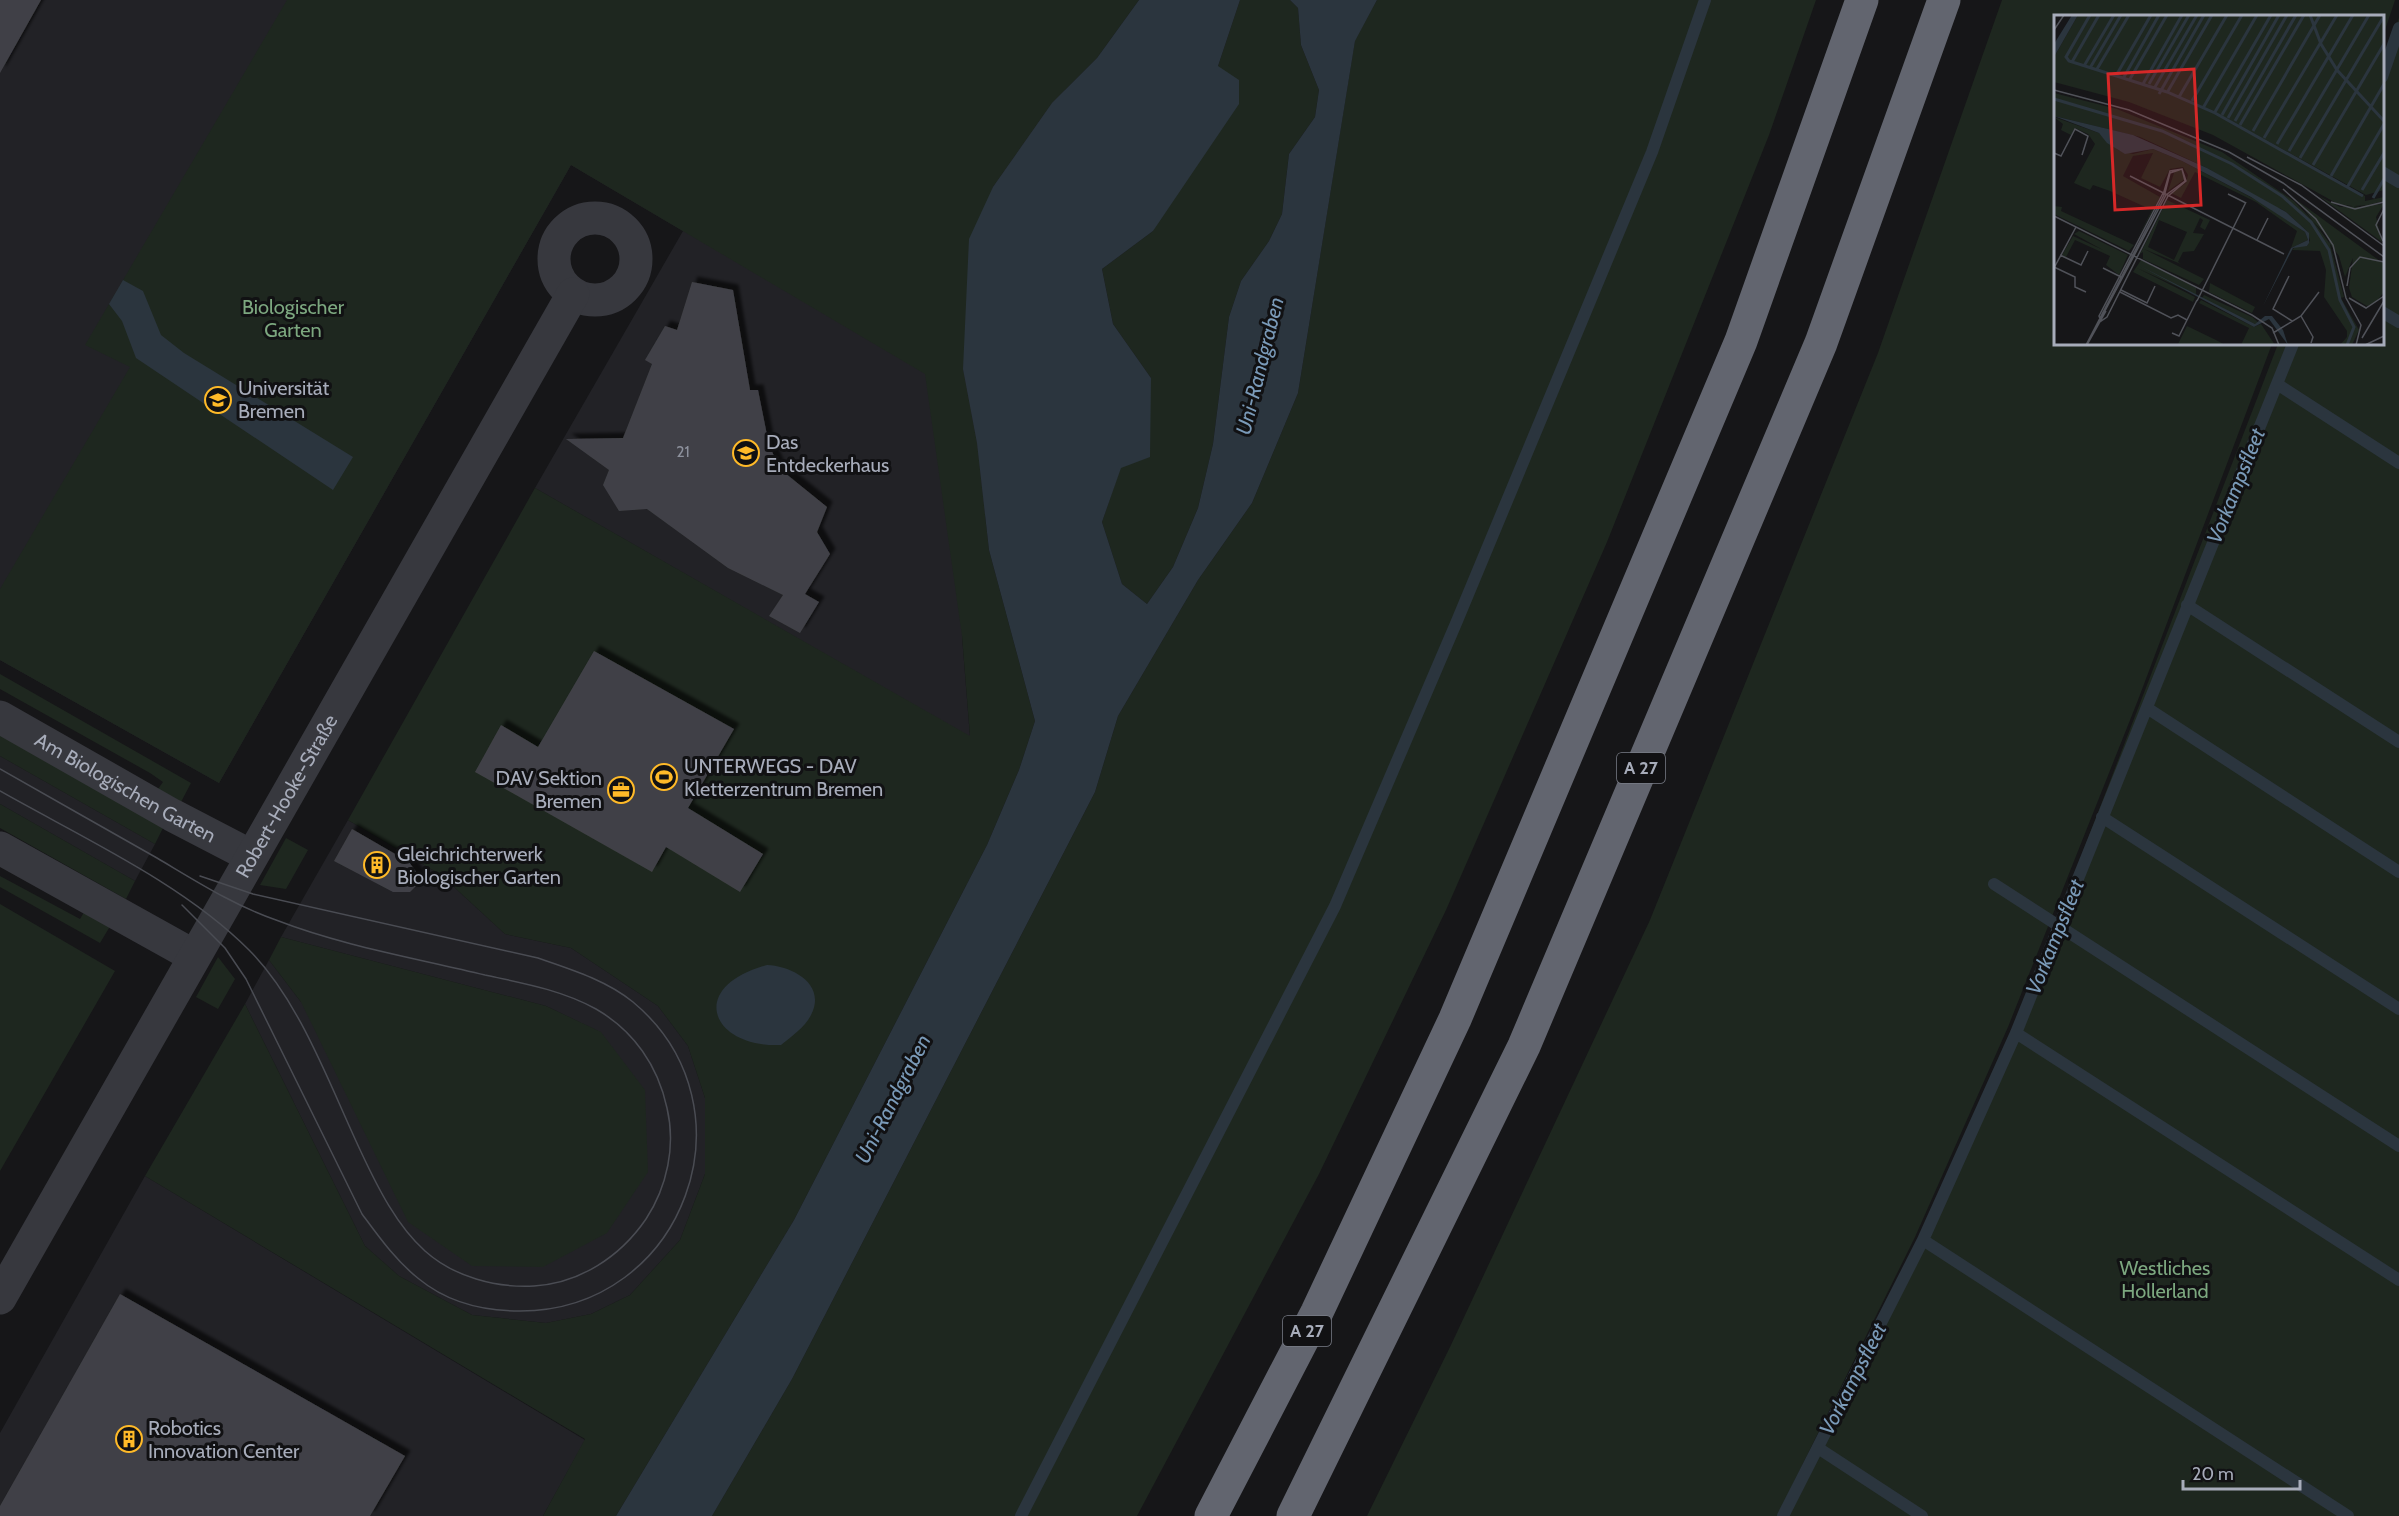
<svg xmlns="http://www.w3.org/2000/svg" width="2399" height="1516" viewBox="0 0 2399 1516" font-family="Cabin,sans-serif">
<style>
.built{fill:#222226}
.green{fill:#1e271f}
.water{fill:#2b353e}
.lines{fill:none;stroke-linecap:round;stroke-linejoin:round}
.stream{stroke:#2b353e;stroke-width:12}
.building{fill:#404146;filter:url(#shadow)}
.minor{stroke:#37383e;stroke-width:33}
.highway{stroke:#62656f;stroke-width:33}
.tram{stroke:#4a4c53;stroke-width:1.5}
.labels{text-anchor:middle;stroke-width:6;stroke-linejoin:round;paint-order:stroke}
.number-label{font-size:16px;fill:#8d919d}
.shield{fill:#111113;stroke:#7a7e88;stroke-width:1.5}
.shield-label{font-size:18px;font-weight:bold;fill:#a7acba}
.park-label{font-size:20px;fill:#7ca77f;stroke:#111113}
.poi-label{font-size:20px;fill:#a7acba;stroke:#111113;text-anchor:start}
.street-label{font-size:20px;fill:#a7acba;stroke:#111113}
.water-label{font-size:21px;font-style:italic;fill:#7a9ab8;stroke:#111113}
.inset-river{fill:none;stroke:#2b353e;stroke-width:3}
.inset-road{fill:none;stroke:#505259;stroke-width:1.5}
.view{fill:#d62828;fill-opacity:0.15;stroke:#d62828;stroke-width:3}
.inset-edge{fill:none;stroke:#a7acba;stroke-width:3}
</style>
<defs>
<filter id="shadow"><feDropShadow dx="5.5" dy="-5.5" stdDeviation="1.5" flood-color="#0009"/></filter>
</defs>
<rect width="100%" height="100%" fill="#161618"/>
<path class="built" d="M 0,0 L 1082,0 L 962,636 L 970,737 L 535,488 L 683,231 L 571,165 L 219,783 L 0,660 Z
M 0,756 L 155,844 L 135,881 L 0,804 Z
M 348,820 L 441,875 L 505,934 L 571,948 L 658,1006 L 688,1046 L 705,1098 L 705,1174 L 680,1240 L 630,1295 L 591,1314 L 546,1323 L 472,1315 L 399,1276 L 365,1246 L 245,1004 L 269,960 L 301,1002 L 600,1032 L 546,1006 L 281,937 Z
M 145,1176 L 585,1440 L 543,1516 L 0,1516 L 0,1433 Z"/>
<path class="green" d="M 287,0 L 1139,0 L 1097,58 L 1052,103 L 993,187 L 963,369 L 977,443 L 989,550 L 1035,721 L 1019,770 L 987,845 L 794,1220 L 616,1516 L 543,1516 L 585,1439 L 145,1176 L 245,1004 L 365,1246 L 399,1276 L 472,1315 L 546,1323 L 591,1314 L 630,1295 L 680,1240 L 705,1174 L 705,1098 L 688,1046 L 658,1006 L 571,948 L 505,934 L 441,875 L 348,820 L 535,488 L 970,736 L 962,636 L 925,374 L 571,165 L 219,783 L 0,660 L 0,589 L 130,367 L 85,345 Z
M 1240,0 L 1290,0 L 1298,8 L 1301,45 L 1319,90 L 1315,117 L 1289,154 L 1282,214 L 1269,241 L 1241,281 L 1229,317 L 1213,444 L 1198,508 L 1173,567 L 1147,604 L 1122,584 L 1102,522 L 1151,378 L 1113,324 L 1102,269 L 1153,231 L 1218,66 Z
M 1377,0 L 1816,0 L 1769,135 L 1607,542 L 1446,910 L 1319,1174 L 1137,1516 L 712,1516 L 792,1379 L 1095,792 L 1118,716 L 1198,580 L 1252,503 L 1298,393 L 1355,40 Z
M 2002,0 L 2395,0 L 2383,36 L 2382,16 L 2056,16 L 2056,344 L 2272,344 L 2138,700 L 2008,1027 L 1915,1237 L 1777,1516 L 1367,1516 L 1451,1345 L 1650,920 L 1878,353 Z
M 2399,18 L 2399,1516 L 1784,1516 L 1931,1235 L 1981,1117 L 2278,344 L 2382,344 L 2383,63 Z
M 0,674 L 191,783 L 181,802 L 158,789 L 163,782 L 150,773 L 0,689 Z
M 0,731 L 164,826 L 155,844 L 0,756 Z
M 0,804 L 135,881 L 126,899 L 0,828 Z
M 286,838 L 308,850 L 286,889 L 260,885 Z
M 0,876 L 80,919 L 86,909 L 112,923 L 100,943 L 0,887 Z
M 0,904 L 115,971 L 0,1171 Z
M 281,937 L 546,1006 L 601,1032 L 645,1090 L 648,1172 L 607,1233 L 543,1267 L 472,1266 L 408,1222 L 301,1002 L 269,960 Z
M 218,957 L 235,979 L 218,1009 L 196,997 Z"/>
<path class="water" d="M 1139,0 L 1240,0 L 1218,66 L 1239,80 L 1239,104 L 1153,231 L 1102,269 L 1113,324 L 1151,378 L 1150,457 L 1121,468 L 1102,522 L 1122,584 L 1147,604 L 1173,567 L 1198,508 L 1213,444 L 1229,317 L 1241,281 L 1269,241 L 1282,214 L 1289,154 L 1315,117 L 1319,90 L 1301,45 L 1298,8 L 1290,0 L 1377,0 L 1355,41 L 1298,393 L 1252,503 L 1198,580 L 1118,716 L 1095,792 L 792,1379 L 712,1516 L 616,1516 L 794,1220 L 987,845 L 1019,770 L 1035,721 L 989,550 L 977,443 L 963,369 L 969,239 L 993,187 L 1052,103 L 1097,58 Z
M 123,280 L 143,291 L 161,335 L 184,353 L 353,457 L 333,490 L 136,358 L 122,321 L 109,304 Z
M 767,965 C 792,966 827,984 811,1015 C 805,1027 792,1036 781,1045 C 711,1048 686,987 767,965 Z"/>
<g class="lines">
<path class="stream" d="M 2382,77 L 2399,28
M 2382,172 L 2399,182
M 2382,312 L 2399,322
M 2277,384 L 2399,463
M 2187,605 L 2399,742
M 2147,708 L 2399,872
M 2102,817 L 2399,1009
M 1994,884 L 2399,1146
M 2016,1033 L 2399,1280
M 1923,1240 L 2348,1516
M 1818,1448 L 1922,1516
M 1021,1516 L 1335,906 L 1457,621 L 1652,152 L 1705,0
M 1783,1516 L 1923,1240 L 2016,1033 L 2293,344"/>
</g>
<path class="building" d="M 0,0 L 41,0 L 0,73 Z
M 692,282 L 733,290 L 750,390 L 758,390 L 769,445 L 780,469 L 827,507 L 817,532 L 830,554 L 805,594 L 819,602 L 800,633 L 769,616 L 783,595 L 728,568 L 647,509 L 619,511 L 603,485 L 609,470 L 566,439 L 623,438 L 652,364 L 645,360 L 665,326 L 677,330 Z
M 594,651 L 734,729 L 688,808 L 763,854 L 740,892 L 666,847 L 652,872 L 475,772 L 501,725 L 538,747 Z
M 352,829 L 409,862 L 419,876 L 417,885 L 410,892 L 393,892 L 334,861 Z
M 120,1294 L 405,1456 L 370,1516 L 0,1516 L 0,1506 Z"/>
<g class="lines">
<g class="minor">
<circle cx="595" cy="259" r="41"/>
<path id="s1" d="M 0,717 L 172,815 L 251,856"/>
<path d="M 0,848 L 194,956"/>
<path id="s2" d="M 0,1298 L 573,294"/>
</g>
<path class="highway" d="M 1211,1516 L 1317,1312 L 1455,1019 L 1741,341 L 1862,0
M 1293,1516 L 1524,1046 L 1821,343 L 1944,0"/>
<path class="tram" d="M 0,769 C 52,799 105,828 157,858 C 196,881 233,905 276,920 C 343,946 415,958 485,975 C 522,983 562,990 596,1009 C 634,1031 658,1066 667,1108 C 676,1146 667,1187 646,1219 C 620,1257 580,1283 534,1286 C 496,1288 454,1277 425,1251 C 397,1226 378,1188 362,1154 C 331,1089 301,1002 249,950 C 184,884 81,837 0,791
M 182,905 L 225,948 L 246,979 L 362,1214 C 379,1237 396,1261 419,1279 C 447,1302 484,1311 520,1311 C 684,1311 759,1107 633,1002 C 606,980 570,969 538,958 L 253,894 L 200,876"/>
</g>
<defs>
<symbol id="university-ring" viewBox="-11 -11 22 22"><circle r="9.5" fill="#111113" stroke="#ffba28" stroke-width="1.5"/><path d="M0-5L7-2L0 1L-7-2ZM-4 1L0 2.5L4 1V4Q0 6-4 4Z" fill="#ffba28"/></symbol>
<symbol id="school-ring" viewBox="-11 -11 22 22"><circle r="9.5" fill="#111113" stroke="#ffba28" stroke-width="1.5"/><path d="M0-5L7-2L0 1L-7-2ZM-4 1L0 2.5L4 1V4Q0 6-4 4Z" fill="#ffba28"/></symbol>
<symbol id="stadium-ring" viewBox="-11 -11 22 22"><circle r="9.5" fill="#111113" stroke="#ffba28" stroke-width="1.5"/><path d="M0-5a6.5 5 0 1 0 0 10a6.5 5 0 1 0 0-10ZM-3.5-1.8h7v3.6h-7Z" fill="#ffba28"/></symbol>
<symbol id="office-ring" viewBox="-11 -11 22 22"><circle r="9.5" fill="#111113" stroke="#ffba28" stroke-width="1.5"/><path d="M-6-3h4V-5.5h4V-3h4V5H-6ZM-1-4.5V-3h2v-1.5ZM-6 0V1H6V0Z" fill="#ffba28"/></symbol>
<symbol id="building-ring" viewBox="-11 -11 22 22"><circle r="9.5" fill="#111113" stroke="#ffba28" stroke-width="1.5"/><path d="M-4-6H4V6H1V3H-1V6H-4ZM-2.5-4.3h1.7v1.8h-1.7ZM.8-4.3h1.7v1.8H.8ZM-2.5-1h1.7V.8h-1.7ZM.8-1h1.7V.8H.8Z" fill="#ffba28"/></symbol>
</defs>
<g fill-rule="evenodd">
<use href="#university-ring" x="203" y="385" width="30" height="30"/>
<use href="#school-ring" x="731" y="438" width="30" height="30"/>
<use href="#stadium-ring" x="649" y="762" width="30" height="30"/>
<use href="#office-ring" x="606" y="775" width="30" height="30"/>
<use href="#building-ring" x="362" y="850" width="30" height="30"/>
<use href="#building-ring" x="114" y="1424" width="30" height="30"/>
</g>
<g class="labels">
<g class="number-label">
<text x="683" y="457">21</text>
</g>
<g class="shield">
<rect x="1617" y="753" width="48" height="30" rx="4.5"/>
<rect x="1283" y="1316" width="48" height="30" rx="4.5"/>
</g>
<g class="shield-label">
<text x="1641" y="774">A 27</text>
<text x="1307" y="1337">A 27</text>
</g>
<g class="park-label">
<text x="293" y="314">Biologischer<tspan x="293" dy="23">Garten</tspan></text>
<text x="2165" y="1275">Westliches<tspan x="2165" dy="23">Hollerland</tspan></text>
</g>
<g class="poi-label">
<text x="238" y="395">Universität<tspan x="238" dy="23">Bremen</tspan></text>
<text x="766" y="449">Das<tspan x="766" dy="23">Entdeckerhaus</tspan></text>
<text x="684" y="773">UNTERWEGS - DAV<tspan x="684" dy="23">Kletterzentrum Bremen</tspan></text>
<text x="602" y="785" text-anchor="end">DAV Sektion<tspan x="602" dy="23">Bremen</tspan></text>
<text x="397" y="861">Gleichrichterwerk<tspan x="397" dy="23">Biologischer Garten</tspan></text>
<text x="148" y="1435">Robotics<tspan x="148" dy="23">Innovation Center</tspan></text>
</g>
<g class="street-label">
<text dy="7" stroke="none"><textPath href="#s1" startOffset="144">Am Biologischen Garten</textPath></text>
<text dy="7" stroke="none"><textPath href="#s2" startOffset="578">Robert-Hooke-Straße</textPath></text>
</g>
<g class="water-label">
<text transform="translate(1260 366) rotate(-76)" y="7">Uni-Randgraben</text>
<text transform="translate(2236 486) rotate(-68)" y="7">Vorkampsfleet</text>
<text transform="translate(2055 937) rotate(-68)" y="7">Vorkampsfleet</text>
<text transform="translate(893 1099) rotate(-63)" y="7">Uni-Randgraben</text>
<text transform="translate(1853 1379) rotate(-63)" y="7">Vorkampsfleet</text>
</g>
</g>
<g transform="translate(2054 15)">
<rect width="330" height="330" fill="#161618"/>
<path d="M 24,0 L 330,0 L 330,175 L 312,180 L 199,118 L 311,181 L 311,186 L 330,182 L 330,186 L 306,192 L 284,189 L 159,120 L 75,87 L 0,67 L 0,42 ZM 0,78 L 63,94 L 168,137 L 240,186 L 274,222 L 290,282 L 287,283 L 305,315 L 298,330 L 286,330 L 293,322 L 293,316 L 270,282 L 272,255 L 266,236 L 238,235 L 243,230 L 253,231 L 256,225 L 253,216 L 232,197 L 225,193 L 229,199 L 153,153 L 86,122 L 0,101 ZM 0,102 L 45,118 L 64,135 L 79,139 L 99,134 L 128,146 L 206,187 L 251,217 L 254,225 L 237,233 L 243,216 L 202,187 L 141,157 L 127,183 L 117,178 L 132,168 L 134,160 L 129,152 L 116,154 L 106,172 L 87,163 L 99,138 L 79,141 L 69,161 L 106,182 L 81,228 L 98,195 L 56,176 L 39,170 L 36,175 L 20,168 L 41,129 L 34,119 L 21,113 L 17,120 L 7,115 L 9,109 ZM 121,155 L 129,156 L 131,164 L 114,176 ZM 265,181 L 286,192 L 330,189 L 322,202 L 328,227 ZM 113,185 L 156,205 L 151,215 L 146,212 L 149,205 L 146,203 L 139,218 L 150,219 L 140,236 L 129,237 L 124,247 L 127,249 L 90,234 L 150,264 L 145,270 L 89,244 L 89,237 L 86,239 ZM 105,205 L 133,217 L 120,245 L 94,232 ZM 244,186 L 330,249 L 330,277 L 322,287 L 313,291 L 298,282 L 295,273 L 299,243 L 291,262 L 285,241 ZM 0,191 L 8,192 L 7,196 L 80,230 L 75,236 L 0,199 ZM 25,216 L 74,240 L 65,260 L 52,250 L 56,241 L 21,225 L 12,242 L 8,240 L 19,221 L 49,235 L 20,219 ZM 87,245 L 142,273 L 142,280 L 83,253 L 141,282 L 139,287 L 79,257 ZM 156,268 L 201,292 L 198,298 L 155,277 ZM 150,280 L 198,302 L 205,308 L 201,309 L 148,283 ZM 147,285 L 200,312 L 207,309 L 221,330 L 187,330 L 195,313 L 145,288 ZM 133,311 L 162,325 L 171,330 L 124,329 Z" fill="#1e271f" fill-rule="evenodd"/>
<path d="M 18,0 L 24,0 L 0,42 L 0,29 ZM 0,101 L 79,120 L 153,153 L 232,197 L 255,218 L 255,228 L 253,231 L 239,233 L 209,291 L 237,233 L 254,225 L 251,217 L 197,182 L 128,146 L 99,134 L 71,139 L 53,128 L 45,118 ZM 86,251 L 201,309 L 211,301 L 218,301 L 229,315 L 234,330 L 215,304 L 200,312 Z" fill="#2b353e"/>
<path class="inset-river" d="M 36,0 L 12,42 L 15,46 L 113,77 L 161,98 L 309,181M 256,0 L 267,29 L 283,55 L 330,106M 18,47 L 45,0M 30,51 L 60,0M 36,53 L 67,0M 43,54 L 75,0M 63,59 L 97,0M 70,62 L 105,0M 76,64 L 113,0M 89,69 L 128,0M 95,69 L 135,0M 101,72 L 143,0M 114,76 L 158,0M 105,79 L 150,0M 125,82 L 173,0M 0,84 L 108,116 L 178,149 L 228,181 L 257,207 L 275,235 L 286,285 L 300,312 L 293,330M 138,86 L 188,0M 149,93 L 203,0M 161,97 L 217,0M 168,100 L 225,0M 174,103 L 233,0M 181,106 L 242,0M 186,110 L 250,0M 199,116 L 266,0M 210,123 L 283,0M 223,129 L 299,0M 235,136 L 315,0M 246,143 L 330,1M 259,150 L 330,29M 277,161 L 330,69M 294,171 L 330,109M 308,175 L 330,138M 319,183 L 330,164"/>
<path class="inset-road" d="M 0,15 L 10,0M 0,75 L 75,95 L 175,137 L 229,168 L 330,242M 0,138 L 7,141 L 21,114 L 34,121 L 28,140M 193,142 L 247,170 L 330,231M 76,161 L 230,239M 229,174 L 262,204 L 279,230 L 292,283 L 307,310 L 302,330M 109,178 L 45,301 L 47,306 L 53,302 L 114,181M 174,179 L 192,188M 109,180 L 116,156 L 128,154 L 132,166 L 113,182M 277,187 L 301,194 L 330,187M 0,201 L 198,300 L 218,313 L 225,330M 203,225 L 214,203M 329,226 L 322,210 L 330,194M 6,240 L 27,250 L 34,236M 0,252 L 21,262 L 21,272 L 32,277M 0,253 L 22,212M 49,253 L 67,262M 235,261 L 219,294 L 238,306M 293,271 L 296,253 L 306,242 L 330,247M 67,275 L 93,288 L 101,271M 66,277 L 117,303 L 124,300 L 133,305M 295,283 L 312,293 L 330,281M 143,286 L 192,187M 247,301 L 259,322 L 257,328M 118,318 L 125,321 L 143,285M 219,318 L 247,301 L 265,277M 308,323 L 330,286M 32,330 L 111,178 L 116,158 L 128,154 L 131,166 L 112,180 L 33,330M 33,330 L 52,296M 311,330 L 330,321"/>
<path class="view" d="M 140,54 L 147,190 L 61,195 L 54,59 Z"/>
<rect width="330" height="330" class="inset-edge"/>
</g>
<path d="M2183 1480v9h117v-9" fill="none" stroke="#a7acba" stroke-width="3"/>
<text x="2192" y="1480" font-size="18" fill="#a7acba" stroke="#111113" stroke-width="4.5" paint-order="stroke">20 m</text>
</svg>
